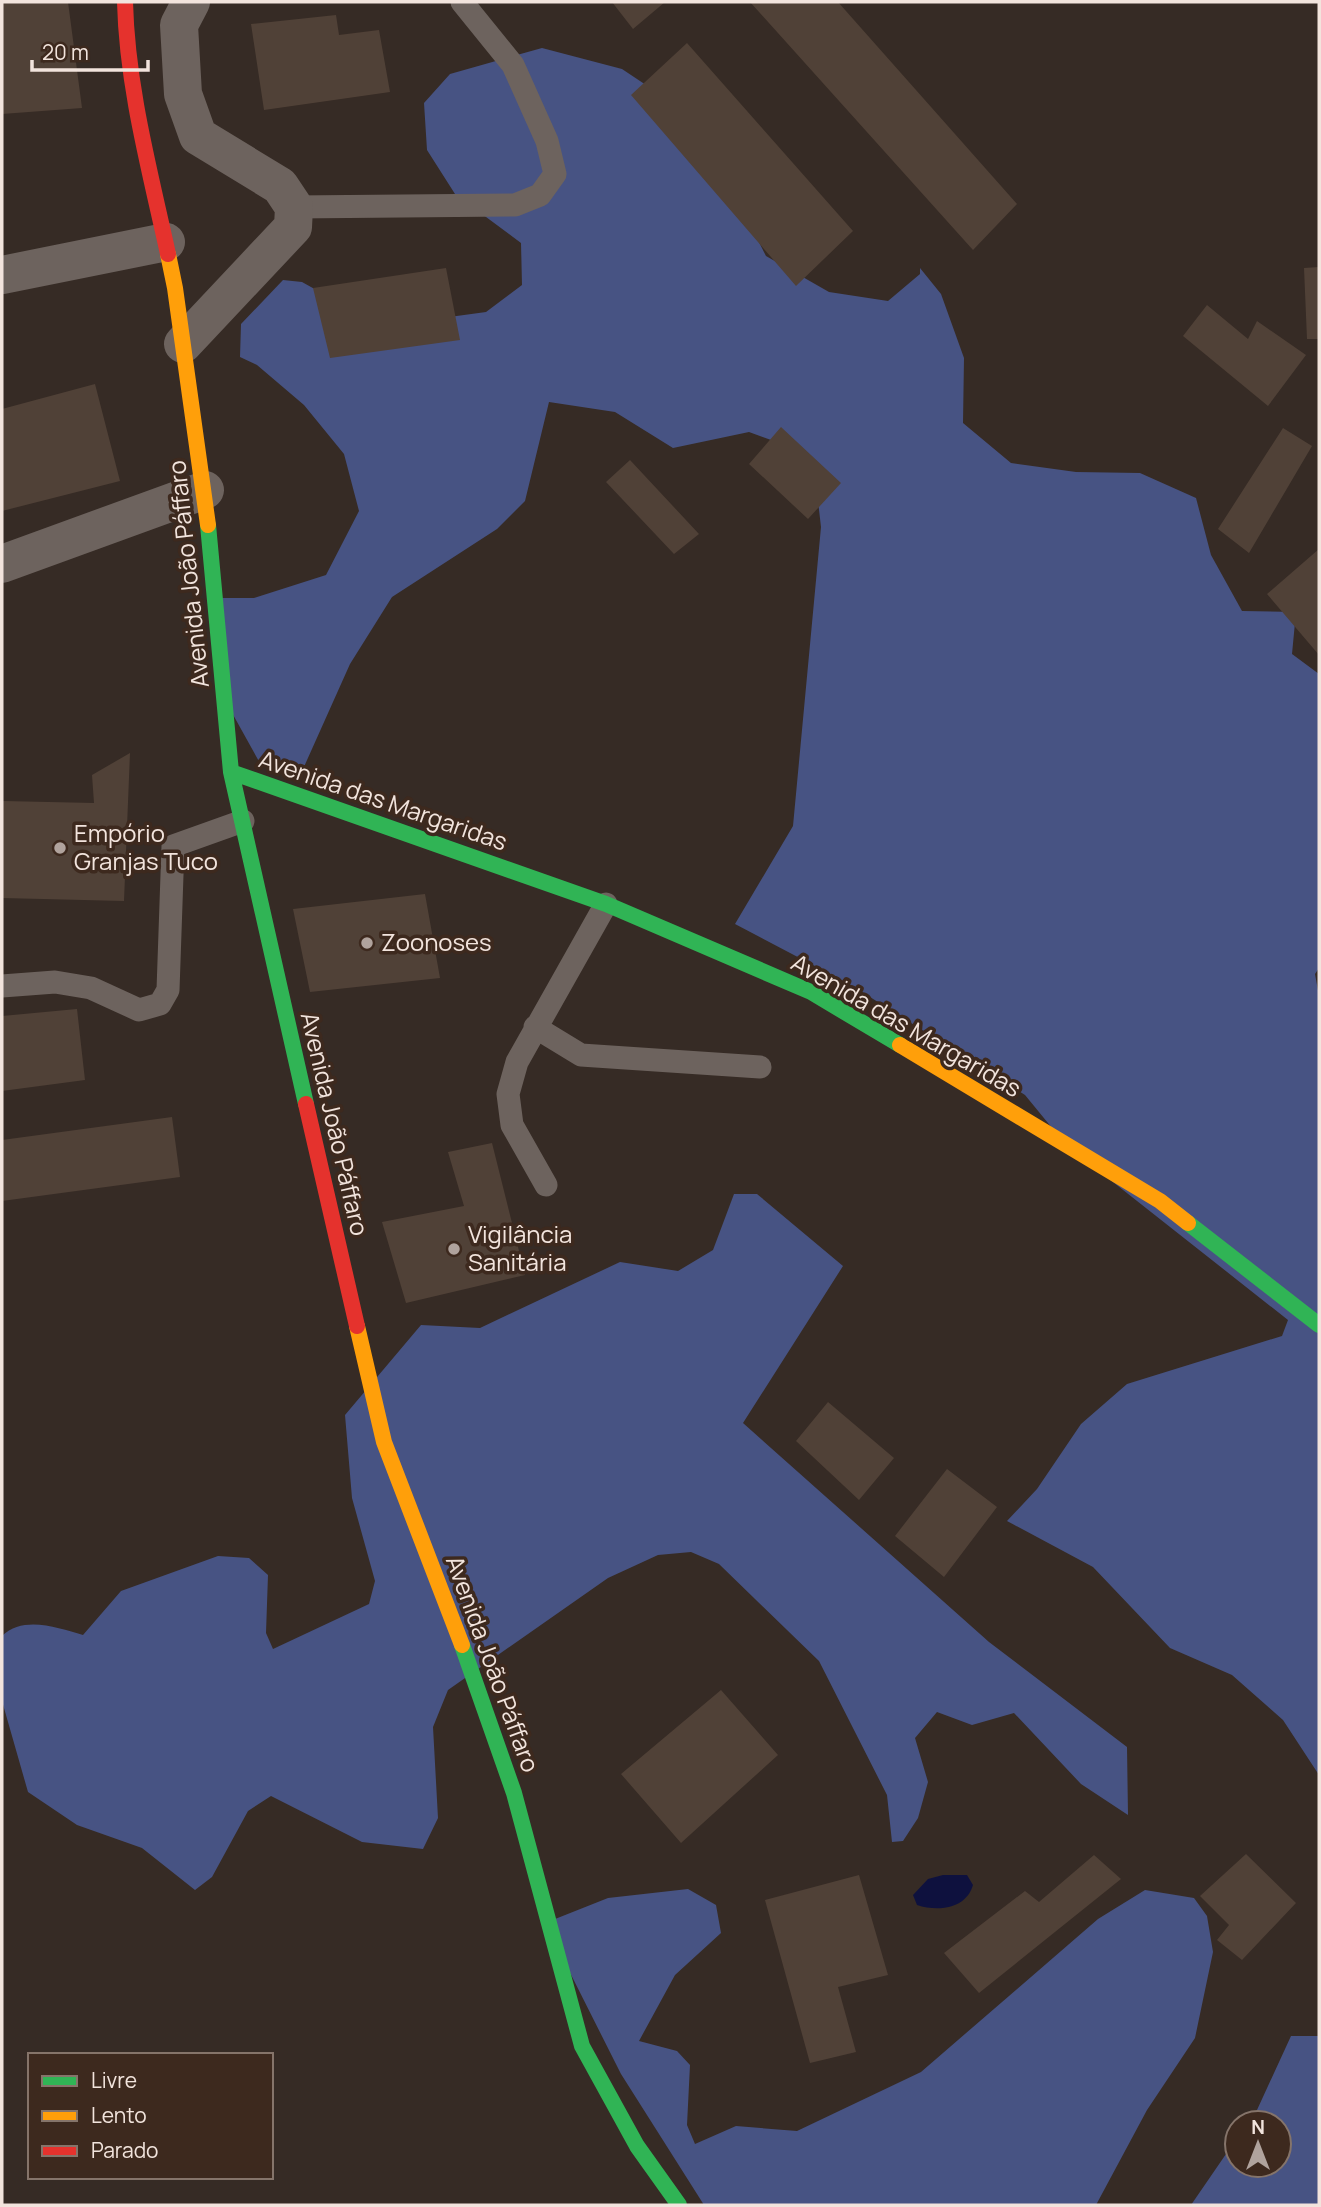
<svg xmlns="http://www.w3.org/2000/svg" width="1321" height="2207" viewBox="0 0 1321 2207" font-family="Manrope,sans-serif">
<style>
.forest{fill:#475383}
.water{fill:#0e113e}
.building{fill:#504137}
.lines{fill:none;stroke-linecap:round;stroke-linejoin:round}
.lane{stroke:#6d635e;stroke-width:23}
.street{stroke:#6d635e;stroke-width:38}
.fast{stroke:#30b455;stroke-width:16}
.slow{stroke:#ff9f0a;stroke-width:16}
.jam{stroke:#e5322d;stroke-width:16}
.poi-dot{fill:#b0a39d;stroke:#3d291e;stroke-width:2.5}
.labels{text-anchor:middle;stroke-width:7;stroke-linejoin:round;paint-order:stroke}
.street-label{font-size:24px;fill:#f2e4dd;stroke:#3d291e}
.poi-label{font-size:24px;fill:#f2e4dd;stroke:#3d291e;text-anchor:start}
</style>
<rect width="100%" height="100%" fill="#362b25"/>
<path class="forest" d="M 542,48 L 622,69 L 664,97 L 714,155 L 766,256 L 829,292 L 888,301 L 920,274 L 920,268 L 941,294 L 964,358 L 963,423 L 1011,463 L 1076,472 L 1140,473 L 1196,498 L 1211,555 L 1242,611 L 1296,612 L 1292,654 L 1319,674 L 1319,968 L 1315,974 L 1319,996 L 1319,1775 L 1283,1720 L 1232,1675 L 1170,1648 L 1093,1567 L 1007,1521 L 1037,1489 L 1081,1424 L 1127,1384 L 1282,1336 L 1288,1320 L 1066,1145 L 1025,1095 L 851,985 L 735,924 L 793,826 L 821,527 L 815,475 L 796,449 L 749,432 L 673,448 L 615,412 L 549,402 L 525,501 L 497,529 L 392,597 L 350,664 L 299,778 L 261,765 L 231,711 L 211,598 L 254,598 L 326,575 L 359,511 L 344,454 L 304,405 L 257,365 L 240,357 L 241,324 L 283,280 L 302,282 L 356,312 L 420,321 L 486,312 L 522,285 L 521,243 L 455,194 L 427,150 L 424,103 L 450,74 Z
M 734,1194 L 757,1194 L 843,1266 L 743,1423 L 989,1642 L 1127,1747 L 1128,1815 L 1081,1784 L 1014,1713 L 972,1725 L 937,1712 L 915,1738 L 928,1782 L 918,1818 L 903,1841 L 892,1842 L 887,1795 L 819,1661 L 719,1564 L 691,1552 L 658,1555 L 608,1578 L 448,1690 L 433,1727 L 438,1818 L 423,1849 L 362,1842 L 271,1796 L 248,1811 L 212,1877 L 195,1890 L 142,1848 L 77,1825 L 28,1792 L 2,1701 L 2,1636 C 24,1615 58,1628 83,1635 L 121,1591 L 218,1556 L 249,1558 L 268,1575 L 266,1633 L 273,1649 L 369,1604 L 375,1581 L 352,1498 L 345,1415 L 421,1325 L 480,1328 L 620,1262 L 678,1271 L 713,1250 Z
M 688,1889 L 716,1905 L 721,1933 L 675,1975 L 639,2041 L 677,2051 L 690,2065 L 687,2125 L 695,2144 L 736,2126 L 797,2131 L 921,2072 L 1098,1919 L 1145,1890 L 1194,1898 L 1207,1916 L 1213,1952 L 1195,2038 L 1147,2110 L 1096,2205 L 704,2205 L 621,2074 L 545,1923 L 608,1898 Z
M 1291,2036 L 1319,2036 L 1319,2205 L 1191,2205 L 1237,2138 L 1237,2165 L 1279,2165 L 1279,2123 L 1248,2123 L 1257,2110 Z"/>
<path class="water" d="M 943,1875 L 967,1875 L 973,1885 C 966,1909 938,1912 917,1905 L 913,1895 L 928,1879 Z"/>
<path class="building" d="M 2,2 L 68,2 L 82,108 L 2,114 Z
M 612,2 L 665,2 L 633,29 Z
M 750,2 L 838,2 L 1017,204 L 973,250 Z
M 336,15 L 339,35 L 379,30 L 390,92 L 264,110 L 251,24 Z
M 687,43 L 853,231 L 796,286 L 631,95 Z
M 1319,267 L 1319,339 L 1307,339 L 1304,268 Z
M 446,268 L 460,340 L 330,358 L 313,288 Z
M 1207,305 L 1248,339 L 1257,321 L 1306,355 L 1268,406 L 1183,336 Z
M 95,384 L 120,481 L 2,511 L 2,409 Z
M 781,427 L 841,483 L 808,519 L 749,464 Z
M 1283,428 L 1312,446 L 1249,553 L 1218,529 Z
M 630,460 L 699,534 L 674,554 L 606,482 Z
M 1319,549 L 1319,655 L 1267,594 Z
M 130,753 L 124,901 L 2,898 L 3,801 L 94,803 L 92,775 Z
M 425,894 L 440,978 L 310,992 L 293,909 Z
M 77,1009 L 85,1080 L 2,1091 L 2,1016 Z
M 172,1117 L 180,1177 L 2,1201 L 2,1140 Z
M 492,1143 L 525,1275 L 406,1303 L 382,1222 L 464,1206 L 448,1152 Z
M 828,1402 L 894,1458 L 859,1500 L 796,1441 Z
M 947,1469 L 997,1507 L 944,1577 L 895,1536 Z
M 721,1690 L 778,1755 L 681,1843 L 621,1774 Z
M 1246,1854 L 1296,1903 L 1242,1960 L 1217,1940 L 1229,1925 L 1200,1896 Z
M 1094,1855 L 1121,1879 L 979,1993 L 944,1953 L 1025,1891 L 1039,1902 Z
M 859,1875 L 888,1975 L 838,1987 L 856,2052 L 810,2063 L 765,1900 Z"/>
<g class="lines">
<path class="lane" d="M 294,207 L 515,205 L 540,195 L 555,174 L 547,141 L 513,65 L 462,2
M 2,986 L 55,982 L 91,988 L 139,1010 L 160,1004 L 168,990 L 173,846 L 243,821
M 535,1027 L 581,1055 L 760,1067
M 546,1185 L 512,1125 L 508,1094 L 517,1062 L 606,904"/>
<path class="street" d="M 2,275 L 166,242
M 183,344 L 293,227 L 294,207 L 280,186 L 198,136 L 183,94 L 179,25 L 191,2
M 2,564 L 205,490"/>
<path class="fast" d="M 208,525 L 231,772 L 306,1104
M 231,772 L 606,904 L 811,992 L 900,1045
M 1188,1223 L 1319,1325
M 462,1645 L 514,1793 L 582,2046 L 637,2146 L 679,2205"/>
<path class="slow" d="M 168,254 L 175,288 L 208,525
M 900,1045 L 1160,1201 L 1188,1223
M 357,1326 L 384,1442 L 462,1645"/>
<path class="jam" d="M 125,2 C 127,87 150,171 168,254
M 306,1104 L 357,1326"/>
</g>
<g class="poi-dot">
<circle cx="60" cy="848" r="7"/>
<circle cx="367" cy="943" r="7"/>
<circle cx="454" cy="1249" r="7"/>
</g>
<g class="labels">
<g class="street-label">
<text transform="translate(189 574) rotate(-96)" y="8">Avenida João Páffaro</text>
<text transform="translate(383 801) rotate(19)" y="8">Avenida das Margaridas</text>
<text transform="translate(906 1026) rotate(30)" y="8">Avenida das Margaridas</text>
<text transform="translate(334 1124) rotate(77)" y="8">Avenida João Páffaro</text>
<text transform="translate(492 1664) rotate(70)" y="8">Avenida João Páffaro</text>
</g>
<g class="poi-label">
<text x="74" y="842">Empório<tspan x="74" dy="28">Granjas Tuco</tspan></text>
<text x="381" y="951">Zoonoses</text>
<text x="468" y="1243">Vigilância<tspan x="468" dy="28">Sanitária</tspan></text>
</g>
</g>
<rect width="1321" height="2207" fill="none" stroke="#f2e4dd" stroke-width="7"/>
<rect x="28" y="2053" width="245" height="126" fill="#3d291e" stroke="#85746a" stroke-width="2"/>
<rect x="42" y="2076" width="35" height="10" fill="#30b455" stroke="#85746a" stroke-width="2"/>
<text x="91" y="2088" font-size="21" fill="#f2e4dd">Livre</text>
<rect x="42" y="2111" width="35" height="10" fill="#ff9f0a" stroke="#85746a" stroke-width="2"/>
<text x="91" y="2123" font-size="21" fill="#f2e4dd">Lento</text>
<rect x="42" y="2146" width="35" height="10" fill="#e5322d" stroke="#85746a" stroke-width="2"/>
<text x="91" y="2158" font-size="21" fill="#f2e4dd">Parado</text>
<g transform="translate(1258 2144)"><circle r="33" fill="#3d291e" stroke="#85746a" stroke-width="2"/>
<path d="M0-5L12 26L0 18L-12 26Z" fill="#b0a39d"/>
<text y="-10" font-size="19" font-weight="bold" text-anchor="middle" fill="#f2e4dd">N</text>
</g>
<path d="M32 60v10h116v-10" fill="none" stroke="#f2e4dd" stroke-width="3.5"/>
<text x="42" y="60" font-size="21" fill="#f2e4dd" stroke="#3d291e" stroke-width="5" paint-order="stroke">20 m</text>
</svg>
